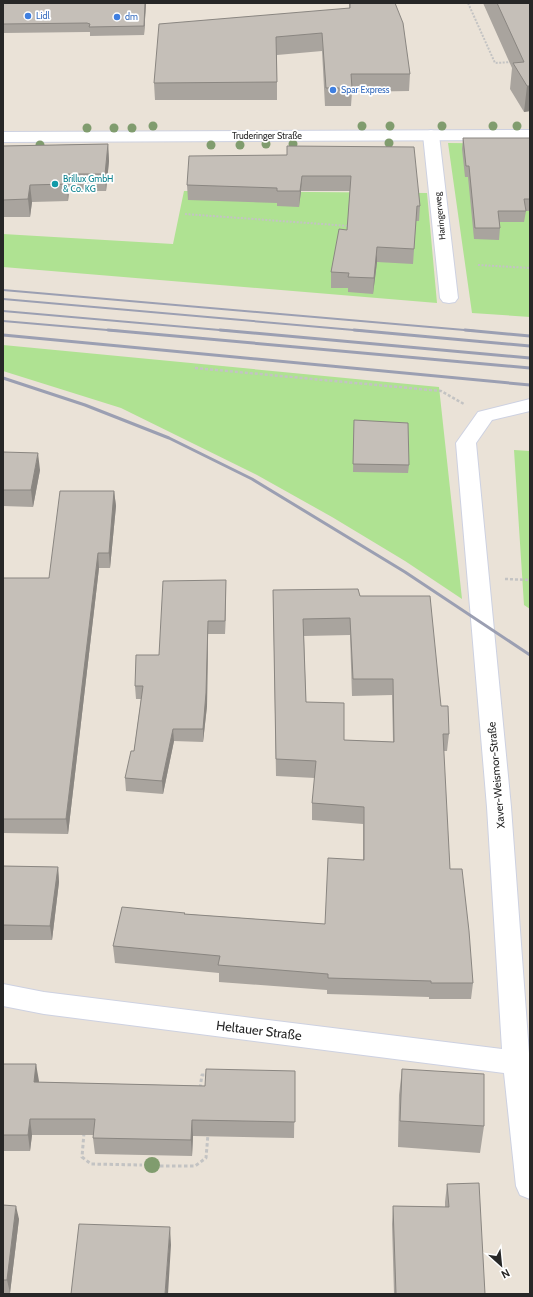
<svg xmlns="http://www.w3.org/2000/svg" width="533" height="1297" viewBox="0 0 533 1297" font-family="Cabin,sans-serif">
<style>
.green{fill:#afe292}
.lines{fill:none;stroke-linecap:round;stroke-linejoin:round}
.minor-casing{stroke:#cdd1e1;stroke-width:2}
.tertiary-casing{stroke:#cdd1e1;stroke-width:2}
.path-far2{stroke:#c3c3c3;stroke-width:2;stroke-dasharray:2 1.5;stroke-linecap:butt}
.path-far1{stroke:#c3c3c3;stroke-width:2.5;stroke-dasharray:3 2;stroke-linecap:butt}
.path{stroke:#c3c3c3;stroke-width:3;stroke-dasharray:3.5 2.5;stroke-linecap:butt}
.minor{fill:#fff;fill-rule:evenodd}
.tertiary{fill:#fff;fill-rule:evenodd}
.rail-far1{stroke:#9b9fb2;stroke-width:2}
.rail{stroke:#9b9fb2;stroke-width:3}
.tree{fill:#809c6e}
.wall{fill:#a9a49e;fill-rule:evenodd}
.shaded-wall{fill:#8a8681}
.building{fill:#c5bfb8;stroke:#8a8681;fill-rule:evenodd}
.shop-dot{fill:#3f7fe0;stroke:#fff;stroke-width:1.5}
.culture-dot{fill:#0f9aa8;stroke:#fff;stroke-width:1.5}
.labels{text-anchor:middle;stroke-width:3.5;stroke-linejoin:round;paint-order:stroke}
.far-shop-label{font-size:9px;fill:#366cbe;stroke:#fff;text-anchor:start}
.far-street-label{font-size:9px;fill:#272727;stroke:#fff}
.far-culture-label{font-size:9px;fill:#0d838f;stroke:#fff;text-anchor:start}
.street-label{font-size:11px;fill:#272727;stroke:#fff}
.near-street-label{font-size:13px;fill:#272727;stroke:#fff}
</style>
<rect width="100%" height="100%" fill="#eae2d7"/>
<path class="green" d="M 448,143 L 530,144 L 530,317 L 472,313 Z
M 184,191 L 427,193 L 437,303 L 3,267 L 3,234 L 173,244 Z
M 3,345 L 439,387 L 462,599 L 405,561 L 332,517 L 257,475 L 121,408 L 3,371 Z
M 514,450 L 530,451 L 530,609 L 524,605 Z"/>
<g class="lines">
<defs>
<path id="minor" d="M 431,130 L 437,132 L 439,135 L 458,298 L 455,302 L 449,303 L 443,302 L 440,298 L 423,135 L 425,132 Z
M 530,399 L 530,411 L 492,420 L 476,443 L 511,807 L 530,1067 L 530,1199 L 520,1195 L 516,1186 L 504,1073 L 44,1014 L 3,1006 L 3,984 L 44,992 L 502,1049 L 487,807 L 456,443 L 478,412 Z"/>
<path id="tertiary" d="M 530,130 L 530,140 L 3,142 L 3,132 Z"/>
</defs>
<use href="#minor" class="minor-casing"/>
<use href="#tertiary" class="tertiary-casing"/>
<path class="path-far2" d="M 468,3 L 495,63 L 512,62
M 185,214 L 349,226
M 478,265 L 530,268"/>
<path class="path-far1" d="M 195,368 L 441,391 L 464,404
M 505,579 L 530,580"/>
<path class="path" d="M 200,1088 L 202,1075 L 208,1075
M 84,1133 L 82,1157 L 91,1164 L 142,1165
M 160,1166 L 195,1166 L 206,1158 L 208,1134"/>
<use href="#minor" class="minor"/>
<use href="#tertiary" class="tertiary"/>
<path class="rail-far1" d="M 3,290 L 476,331
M 3,299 L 365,331
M 3,311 L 231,331
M 3,321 L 119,331"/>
<path class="rail" d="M 108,330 L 530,368
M 220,330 L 530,358
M 354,330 L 530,346
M 465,330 L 530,336
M 3,335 L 530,385
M 3,378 L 85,405 L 169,438 L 252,479 L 405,572 L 530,655"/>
</g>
<g class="tree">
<circle cx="153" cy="126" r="4.5"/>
<circle cx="362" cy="126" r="4.5"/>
<circle cx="390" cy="126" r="4.5"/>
<circle cx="442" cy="126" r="4.5"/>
<circle cx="493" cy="126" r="4.5"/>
<circle cx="517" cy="126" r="4.5"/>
<circle cx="87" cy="128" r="4.5"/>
<circle cx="114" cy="128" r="4.5"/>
<circle cx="132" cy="128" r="4.5"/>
<circle cx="389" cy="143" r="4.5"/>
<circle cx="266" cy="144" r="4.5"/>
<circle cx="293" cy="144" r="4.5"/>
<circle cx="40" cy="145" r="4.5"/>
<circle cx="211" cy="145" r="4.5"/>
<circle cx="240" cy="145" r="4.5"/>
<circle cx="152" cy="1165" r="8"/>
</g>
<path class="wall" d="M 3,3 L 146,3 L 144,35 L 90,36 L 90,32 L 87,32 L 3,33 Z
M 349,3 L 395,3 L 410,74 L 409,91 L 352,92 L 351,106 L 325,106 L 322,51 L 277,55 L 277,100 L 155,100 L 154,83 L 349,8 Z
M 483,3 L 530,3 L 530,111 L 524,112 L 510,89 L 512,68 Z
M 463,138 L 530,138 L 530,211 L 526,211 L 524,222 L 500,222 L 500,228 L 499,240 L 474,239 L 468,177 L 465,177 L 462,149 Z
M 108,144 L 109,161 L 106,191 L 69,191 L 68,201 L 32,202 L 30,217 L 3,217 L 3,146 Z
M 287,146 L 420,206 L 419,221 L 416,221 L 413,264 L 377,262 L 373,294 L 348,292 L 348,288 L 331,288 L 331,272 L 347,230 L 350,191 L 301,191 L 299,207 L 277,206 L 277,203 L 188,200 L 187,185 L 287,155 Z
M 354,420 L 409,465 L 408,473 L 353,472 Z
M 3,452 L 40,470 L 33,507 L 3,506 Z
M 114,491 L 116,506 L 110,568 L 99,568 L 68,834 L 3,833 L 3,578 L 49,578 Z
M 226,580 L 225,634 L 208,634 L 207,706 L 203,742 L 174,741 L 163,794 L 126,791 L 125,778 L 134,751 L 141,699 L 136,699 L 135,686 L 159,655 Z
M 273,590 L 360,596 L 441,706 L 449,734 L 447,751 L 443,751 L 450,869 L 473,983 L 471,999 L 429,999 L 429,997 L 327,994 L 327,990 L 219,982 L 219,973 L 115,963 L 113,946 L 185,914 L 325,924 L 363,860 L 363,824 L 312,820 L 312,803 L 315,778 L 276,776 ZM 350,635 L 352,696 L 392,695 L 393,742 L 344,740 L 306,702 L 304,636 Z
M 3,866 L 58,867 L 59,882 L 52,940 L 3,940 Z
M 3,1064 L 36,1064 L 38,1082 L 205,1086 L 295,1071 L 294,1138 L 193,1136 L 192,1156 L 95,1154 L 93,1138 L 94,1135 L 32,1135 L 30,1151 L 3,1151 Z
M 402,1069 L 484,1126 L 480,1153 L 398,1147 L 399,1095 Z
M 447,1184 L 485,1294 L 394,1294 L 392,1224 L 393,1206 L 445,1207 L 445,1202 Z
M 3,1205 L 19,1219 L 10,1293 L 3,1293 Z"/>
<path class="shaded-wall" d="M 145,3 L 146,3 L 144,35 L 144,26 Z
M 527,86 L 530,86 L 530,111 L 524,112 Z
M 108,144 L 109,161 L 106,191 L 105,174 Z
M 68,174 L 69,191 L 68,201 L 67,184 Z
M 302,176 L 301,191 L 299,207 L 300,191 Z
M 30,185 L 32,202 L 30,217 L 28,199 Z
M 377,247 L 377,262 L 373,294 L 374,278 Z
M 38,453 L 40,470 L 33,507 L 31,490 Z
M 114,491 L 116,506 L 110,568 L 109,553 Z
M 98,553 L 99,568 L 68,834 L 66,819 Z
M 226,580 L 226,593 L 225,634 L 225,621 Z
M 208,621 L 208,634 L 207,706 L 203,742 L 203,729 Z
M 173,729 L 174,741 L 163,794 L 162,781 Z
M 58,867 L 59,882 L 52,940 L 50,926 Z
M 36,1064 L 39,1081 L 36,1098 L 34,1082 Z
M 30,1119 L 32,1135 L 30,1151 L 28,1135 Z
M 192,1120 L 193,1136 L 192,1156 L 191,1140 Z
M 16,1206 L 19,1219 L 10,1293 L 7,1280 Z
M 170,1227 L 171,1245 L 168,1294 L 165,1294 Z"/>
<path class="building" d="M 3,3 L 145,3 L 144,26 L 89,27 L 90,24 L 87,23 L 3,24 Z
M 350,3 L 395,3 L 403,23 L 410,74 L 351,74 L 352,88 L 326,88 L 322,33 L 276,37 L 277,82 L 154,83 L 159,24 L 350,8 Z
M 497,3 L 530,3 L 530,86 L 527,86 L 513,63 L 524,62 Z
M 463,138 L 530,138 L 530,199 L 524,199 L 526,211 L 498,211 L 500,228 L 475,228 L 469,166 L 466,166 Z
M 108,144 L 105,174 L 68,174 L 67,184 L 30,185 L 28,199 L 3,200 L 3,146 Z
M 287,146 L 414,147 L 420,206 L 417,206 L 414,249 L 377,247 L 374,278 L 348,277 L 349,273 L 331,272 L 339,229 L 347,230 L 351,176 L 302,176 L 300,191 L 277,191 L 277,188 L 187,185 L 189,156 L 287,155 Z
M 354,420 L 408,423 L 409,465 L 353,464 Z
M 3,452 L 38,453 L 31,490 L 3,490 Z
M 60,491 L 114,491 L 109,553 L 98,553 L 66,819 L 3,819 L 3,578 L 49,578 Z
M 226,580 L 225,621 L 208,621 L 206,693 L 203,729 L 173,729 L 162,781 L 125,778 L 131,751 L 134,751 L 143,686 L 135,686 L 136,655 L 159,655 L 163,581 Z
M 358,589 L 360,596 L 430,596 L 441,706 L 448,706 L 449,734 L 443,734 L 450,869 L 462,869 L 469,931 L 473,983 L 431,983 L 431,981 L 328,978 L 328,974 L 218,965 L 220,956 L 113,946 L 122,907 L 185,913 L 184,914 L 325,924 L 328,858 L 364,860 L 364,807 L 312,803 L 316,761 L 276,759 L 273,590 ZM 350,618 L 353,679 L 393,679 L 394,742 L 344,740 L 344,703 L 306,702 L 303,619 Z
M 3,866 L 58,867 L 50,926 L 3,925 Z
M 3,1064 L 36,1064 L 34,1082 L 205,1086 L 206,1069 L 295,1071 L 295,1122 L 192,1120 L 191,1140 L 93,1138 L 95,1119 L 30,1119 L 28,1135 L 3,1135 Z
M 402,1069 L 484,1074 L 484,1126 L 400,1121 Z
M 479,1183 L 485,1294 L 396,1294 L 393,1206 L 449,1207 L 447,1184 Z
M 3,1205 L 16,1206 L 7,1280 L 3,1280 Z
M 79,1224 L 170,1227 L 165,1294 L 71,1294 Z"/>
<g class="shop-dot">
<circle cx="28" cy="16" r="4"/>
<circle cx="117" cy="17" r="4"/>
<circle cx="333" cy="90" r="4"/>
</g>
<circle class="culture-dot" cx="55" cy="184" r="4"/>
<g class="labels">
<g class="far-shop-label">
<text x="36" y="19">Lidl</text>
<text x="125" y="20">dm</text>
<text x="341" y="93">Spar Express</text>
</g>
<g class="far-street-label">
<text x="267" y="139">Truderinger Straße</text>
<text transform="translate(440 216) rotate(-96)" y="3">Haringerweg</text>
</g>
<g class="far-culture-label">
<text x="63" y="182">Brillux GmbH<tspan x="63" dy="10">&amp; Co. KG</tspan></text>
</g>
<g class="street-label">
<text transform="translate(496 775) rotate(-95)" y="4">Xaver-Weismor-Straße</text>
</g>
<g class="near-street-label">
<text transform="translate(259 1030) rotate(7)" y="5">Heltauer Straße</text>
</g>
</g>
<rect width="533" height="1297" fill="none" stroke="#272727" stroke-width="8"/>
<g transform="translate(501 1265) rotate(153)" stroke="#ffffff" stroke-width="3" paint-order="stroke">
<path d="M0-3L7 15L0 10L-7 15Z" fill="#272727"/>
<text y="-6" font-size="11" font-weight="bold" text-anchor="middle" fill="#272727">N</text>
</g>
</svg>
